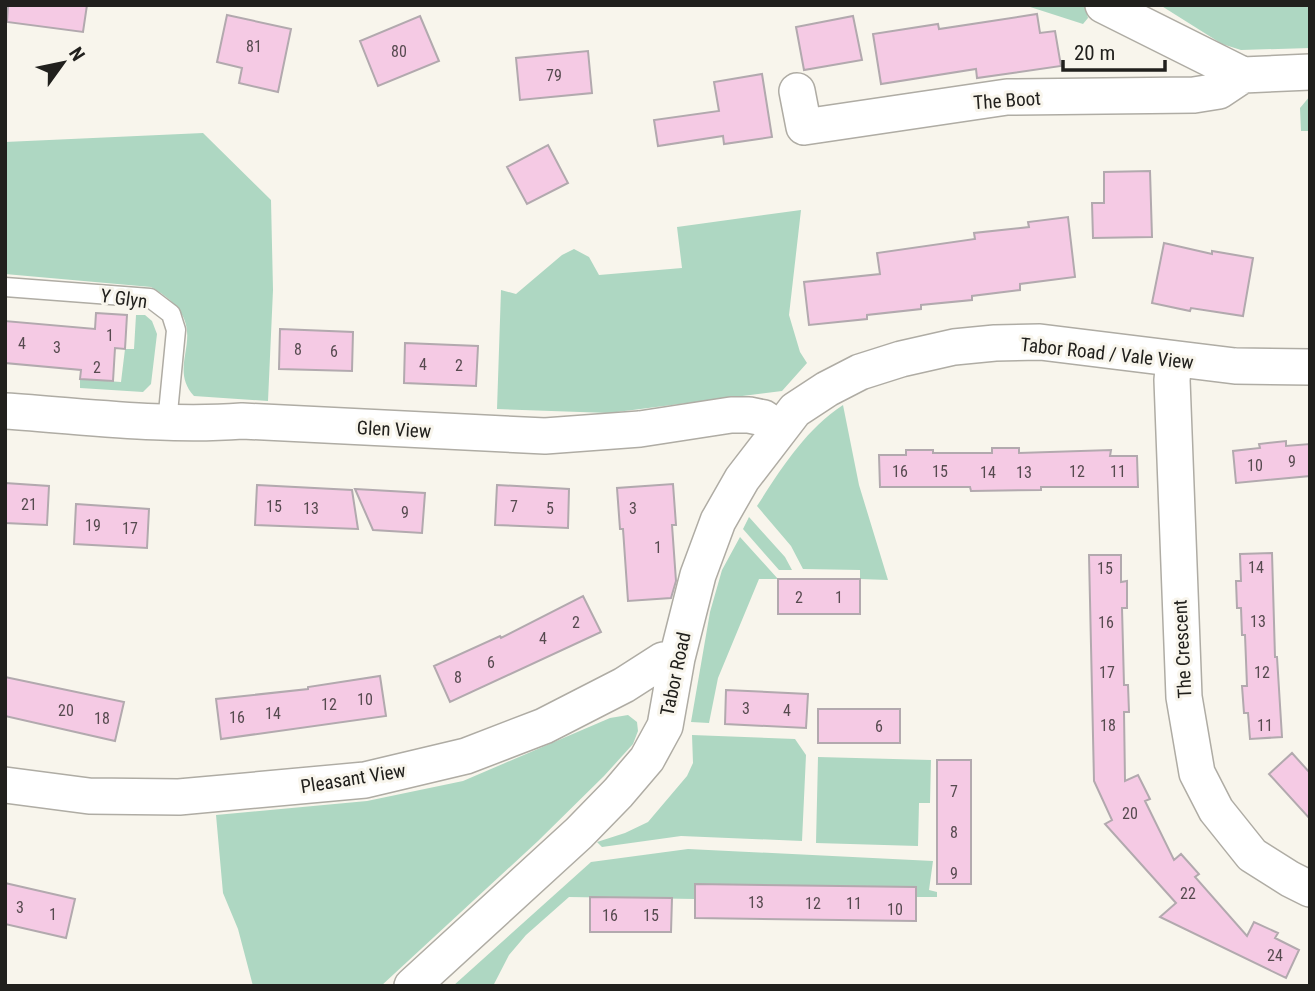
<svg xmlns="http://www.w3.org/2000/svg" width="1315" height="991" viewBox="0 0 1315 991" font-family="'Roboto Condensed',sans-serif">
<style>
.green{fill:#aed7c2}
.building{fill:#f5cae4;stroke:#b2a9ae;stroke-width:2}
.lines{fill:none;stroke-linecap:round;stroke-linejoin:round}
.lane-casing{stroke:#afaca4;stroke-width:21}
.street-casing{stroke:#afaca4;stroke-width:38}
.lane{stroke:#fff;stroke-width:18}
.street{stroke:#fff;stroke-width:35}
.labels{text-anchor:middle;stroke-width:6;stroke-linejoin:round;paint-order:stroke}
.number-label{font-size:16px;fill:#564a4f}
.street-label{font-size:19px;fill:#21201d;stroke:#f8f5ec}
</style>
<rect width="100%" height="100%" fill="#f8f5ec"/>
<path class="green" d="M 1024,5 L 1085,5 L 1088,18 L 1083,24 Z
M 1160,5 L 1310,5 L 1310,48 L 1241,50 L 1222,44 Z
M 1310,96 L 1310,131 L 1301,131 L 1300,108 Z
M 203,133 L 271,200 L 273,290 L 268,401 L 194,396 C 162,361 221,327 151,287 L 5,274 L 5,142 Z
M 801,210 L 789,315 L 800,352 L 807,363 L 782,391 L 609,413 L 497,409 L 501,290 L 516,294 L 562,255 L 574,249 L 589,257 L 599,275 L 682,268 L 677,227 Z
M 136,315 L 145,315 L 152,321 L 157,334 L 151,384 L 143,392 L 80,388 L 80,379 L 121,382 L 125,349 L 134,349 Z
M 843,405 L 859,485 L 888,580 L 860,579 L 860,570 L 803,569 L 791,546 L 757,506 C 781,469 805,430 843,405 Z
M 749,517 L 785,557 L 792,570 L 779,570 L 743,529 Z
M 740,537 L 778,579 L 759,579 L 718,678 L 709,723 L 691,722 L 710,612 L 722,570 Z
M 628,715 L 637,722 L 638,731 L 633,744 L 604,776 L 538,841 L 381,986 L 253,986 L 238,929 L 223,893 L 216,815 L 367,801 L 463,781 L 610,718 Z
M 692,735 L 795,739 L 806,755 L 802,841 L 681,836 L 602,847 L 597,842 L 625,833 L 648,822 L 687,776 L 693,763 Z
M 818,757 L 931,760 L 930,803 L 919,803 L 918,846 L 816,843 Z
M 688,849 L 933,861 L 929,890 L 937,892 L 937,897 L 916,897 L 915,887 L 715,884 L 695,884 L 695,899 L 569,897 L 526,935 L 509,955 L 493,986 L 453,986 L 591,862 Z"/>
<path class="building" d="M 8,5 L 87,5 L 83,32 L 7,22 Z
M 1037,14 L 1040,33 L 1055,31 L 1061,66 L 977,78 L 976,69 L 881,84 L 873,34 L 938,24 L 939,29 Z
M 227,15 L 291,29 L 278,92 L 239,83 L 242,68 L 217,62 Z
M 420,16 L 439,61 L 378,86 L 360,41 Z
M 853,16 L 862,60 L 804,70 L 796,27 Z
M 588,51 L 592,93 L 520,100 L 516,58 Z
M 762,74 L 772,137 L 724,144 L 723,136 L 658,146 L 654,120 L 719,111 L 714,82 Z
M 548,145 L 568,183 L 527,204 L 507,167 Z
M 1150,171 L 1152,237 L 1093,238 L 1092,203 L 1104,203 L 1104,172 Z
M 1068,217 L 1075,277 L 1020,284 L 1020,290 L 972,296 L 972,300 L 921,305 L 921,309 L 867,315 L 867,319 L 809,325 L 804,282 L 880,274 L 877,253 L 975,239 L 974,233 L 1029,227 L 1028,222 Z
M 1164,243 L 1212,254 L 1212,251 L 1253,258 L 1243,316 L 1191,308 L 1190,311 L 1152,303 Z
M 96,313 L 127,315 L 125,349 L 115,348 L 113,381 L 80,379 L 81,370 L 5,363 L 5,321 L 95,329 Z
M 280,329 L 353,332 L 352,371 L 279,369 Z
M 405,343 L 478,346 L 476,386 L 404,383 Z
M 1286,441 L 1286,446 L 1310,444 L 1310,476 L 1236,483 L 1233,451 L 1260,448 L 1259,444 Z
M 992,448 L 1019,448 L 1019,453 L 1111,450 L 1110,456 L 1137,456 L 1138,487 L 1041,487 L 1041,490 L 971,491 L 970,487 L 880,487 L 879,455 L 906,455 L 906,450 L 933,450 L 933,453 L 992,453 Z
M 5,483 L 49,486 L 47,525 L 5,523 Z
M 673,484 L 676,525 L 672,525 L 676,581 L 671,598 L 628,601 L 623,529 L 620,529 L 617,488 Z
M 257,485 L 352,490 L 358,529 L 255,525 Z
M 497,485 L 569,489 L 568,528 L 495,525 Z
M 355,489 L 425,493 L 422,533 L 373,530 Z
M 76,504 L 149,509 L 147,548 L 74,544 Z
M 1272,553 L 1275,657 L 1277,657 L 1282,737 L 1250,739 L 1248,713 L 1244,713 L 1242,686 L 1247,686 L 1245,635 L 1242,635 L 1241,608 L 1237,608 L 1236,581 L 1241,581 L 1240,554 Z
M 1089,555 L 1121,555 L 1121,582 L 1127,581 L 1127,608 L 1122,608 L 1124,685 L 1128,685 L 1129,712 L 1124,712 L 1125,781 L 1138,775 L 1150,799 L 1145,801 L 1174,860 L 1181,854 L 1199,874 L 1195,877 L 1247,936 L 1254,922 L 1278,933 L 1275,938 L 1299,950 L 1286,978 L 1160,917 L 1176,903 L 1105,824 L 1112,820 L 1094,781 Z
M 778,579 L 860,579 L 860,614 L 778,614 Z
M 583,596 L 601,632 L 450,702 L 434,666 L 500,636 L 501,638 Z
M 380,676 L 386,716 L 221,739 L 216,699 L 308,689 L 308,687 Z
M 5,677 L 124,702 L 115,741 L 5,716 Z
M 726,690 L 808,694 L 806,728 L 725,724 Z
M 818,709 L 900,709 L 900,743 L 818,743 Z
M 1292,753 L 1310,773 L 1310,819 L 1269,774 Z
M 937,760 L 971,760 L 971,884 L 937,884 Z
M 5,883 L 75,899 L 66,938 L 5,924 Z
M 695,884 L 916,887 L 916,921 L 695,918 Z
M 590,897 L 672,898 L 671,932 L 590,932 Z"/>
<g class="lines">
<defs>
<path id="lane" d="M 5,287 L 150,298 L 171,314 L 176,330 L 167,423"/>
<path id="street" d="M 1103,5 L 1243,75 L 1310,72
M 797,91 L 804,127 L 1007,97 L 1194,95 L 1219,91 L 1243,75
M 1174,359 L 1172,380 L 1184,697 L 1197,773 L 1216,810 L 1252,855 L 1290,879 L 1310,889
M 5,411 C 84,416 163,427 242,421 L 545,436 L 640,429 L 731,415 L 749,415 L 764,418 L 779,429
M 5,785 L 89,796 L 179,797 L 365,780 L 466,756 L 544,726 L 624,685 L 663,660 L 677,658
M 412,986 L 579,833 L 618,793 L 647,759 L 665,726 L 677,658 L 698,575 L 718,521 L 742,479 L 795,410 L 827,389 L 860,372 L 901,359 L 954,347 L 995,343 L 1040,342 L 1235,366 L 1310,367"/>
</defs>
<use href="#lane" class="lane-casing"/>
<use href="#street" class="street-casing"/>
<use href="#lane" class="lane"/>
<use href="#street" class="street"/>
</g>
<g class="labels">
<g class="number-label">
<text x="254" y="52">81</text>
<text x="399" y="57">80</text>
<text x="554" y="81">79</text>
<text x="110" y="341">1</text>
<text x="22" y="349">4</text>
<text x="57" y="353">3</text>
<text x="298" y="355">8</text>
<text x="334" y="357">6</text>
<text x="423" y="370">4</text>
<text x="459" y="371">2</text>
<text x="97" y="373">2</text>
<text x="1292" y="467">9</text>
<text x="1255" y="471">10</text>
<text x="900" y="477">16</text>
<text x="940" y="477">15</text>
<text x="1077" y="477">12</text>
<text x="1118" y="477">11</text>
<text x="988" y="478">14</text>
<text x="1024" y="478">13</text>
<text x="29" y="510">21</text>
<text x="274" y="512">15</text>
<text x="514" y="512">7</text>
<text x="311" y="514">13</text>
<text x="550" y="514">5</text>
<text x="633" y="514">3</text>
<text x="405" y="518">9</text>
<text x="93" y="531">19</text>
<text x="130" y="534">17</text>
<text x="658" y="553">1</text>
<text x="1256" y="573">14</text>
<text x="1105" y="574">15</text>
<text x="799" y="603">2</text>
<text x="839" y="603">1</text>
<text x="1258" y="627">13</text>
<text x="576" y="628">2</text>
<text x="1106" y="628">16</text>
<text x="543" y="644">4</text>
<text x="491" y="668">6</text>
<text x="1107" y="678">17</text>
<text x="1262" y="678">12</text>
<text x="458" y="683">8</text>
<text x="365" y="705">10</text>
<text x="329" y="710">12</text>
<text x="746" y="714">3</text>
<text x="66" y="716">20</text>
<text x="787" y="716">4</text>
<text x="273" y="719">14</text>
<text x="237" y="723">16</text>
<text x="102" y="724">18</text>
<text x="1108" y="731">18</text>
<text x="1265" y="731">11</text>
<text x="879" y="732">6</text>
<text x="954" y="797">7</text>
<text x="1130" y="819">20</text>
<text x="954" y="838">8</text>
<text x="954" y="879">9</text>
<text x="1188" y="899">22</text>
<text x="756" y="908">13</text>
<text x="813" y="909">12</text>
<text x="854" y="909">11</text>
<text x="20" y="913">3</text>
<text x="895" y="915">10</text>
<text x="53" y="920">1</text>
<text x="610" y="921">16</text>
<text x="651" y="921">15</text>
<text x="1275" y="961">24</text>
</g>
<g class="street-label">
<text transform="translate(1007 100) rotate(-4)" y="7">The Boot</text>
<text transform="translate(124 298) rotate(8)" y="7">Y Glyn</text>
<text transform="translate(1107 353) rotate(6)" y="7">Tabor Road / Vale View</text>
<text transform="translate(394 429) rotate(3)" y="7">Glen View</text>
<text transform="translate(1182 649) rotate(-93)" y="7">The Crescent</text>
<text transform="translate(675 674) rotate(-78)" y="7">Tabor Road</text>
<text transform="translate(353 778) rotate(-9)" y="7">Pleasant View</text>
</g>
</g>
<rect width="1315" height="991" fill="none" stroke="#21201d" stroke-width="14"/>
<g transform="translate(63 63) rotate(57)" stroke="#f8f5ec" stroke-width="5" paint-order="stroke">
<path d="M0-5L12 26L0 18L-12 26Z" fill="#21201d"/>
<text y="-10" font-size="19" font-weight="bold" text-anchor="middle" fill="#21201d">N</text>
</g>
<path d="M1063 60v10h102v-10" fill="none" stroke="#21201d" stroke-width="3.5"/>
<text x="1074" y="60" font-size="21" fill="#21201d" stroke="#f8f5ec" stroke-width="5" paint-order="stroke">20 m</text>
</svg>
